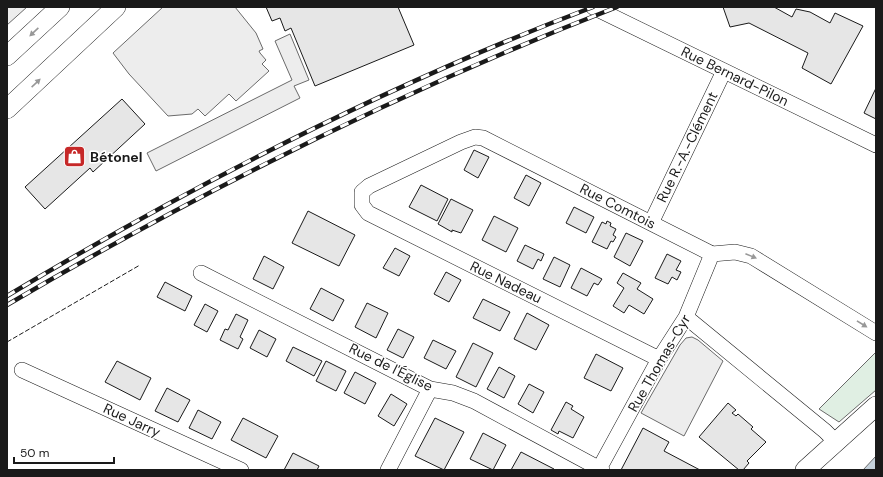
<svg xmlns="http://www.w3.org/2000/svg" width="883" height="477" viewBox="0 0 883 477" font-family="'DM Sans',sans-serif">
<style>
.green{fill:#e0efe3;stroke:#6a6a6a}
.parking{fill:#ededed;stroke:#6a6a6a}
.water{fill:#c6d2dc;stroke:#6a6a6a}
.building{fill:#e6e6e6;stroke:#1a1a1a}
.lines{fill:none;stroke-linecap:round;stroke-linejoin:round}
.minor-casing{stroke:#1a1a1a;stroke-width:16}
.major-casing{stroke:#1a1a1a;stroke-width:20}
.minor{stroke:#fff;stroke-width:15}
.major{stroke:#fff;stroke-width:19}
.rail-casing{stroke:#1a1a1a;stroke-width:4.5}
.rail{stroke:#fff;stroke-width:3;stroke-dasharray:9;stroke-linecap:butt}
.fence{stroke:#1a1a1a;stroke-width:1;stroke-dasharray:5 2;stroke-linecap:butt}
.oneway{fill:#989898}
.labels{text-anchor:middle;stroke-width:3;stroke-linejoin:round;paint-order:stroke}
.street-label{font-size:14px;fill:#1a1a1a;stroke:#fff}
.poi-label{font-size:14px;font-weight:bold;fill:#1a1a1a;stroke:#fff;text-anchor:start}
</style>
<rect width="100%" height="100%" fill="#fff"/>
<path class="green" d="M 876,352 L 876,390 L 839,422 L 819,409 Z"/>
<path class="parking" d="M 7,7 L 27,7 L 7,25 Z
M 163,7 L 235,7 L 256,33 L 263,49 L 259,51 L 260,53 L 266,60 L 262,64 L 269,71 L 236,101 L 229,94 L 205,116 L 198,109 L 192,114 L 168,116 L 129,74 L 113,53 Z
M 290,34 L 309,80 L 294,86 L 300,98 L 156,171 L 147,153 L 292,80 L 275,41 Z
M 692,337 L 698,340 L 723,361 L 684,436 L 641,413 L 680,345 L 686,338 Z"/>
<path class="water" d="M 876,456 L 876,470 L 863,470 Z"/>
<path class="building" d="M 266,7 L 398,7 L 414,45 L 315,86 L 291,28 L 285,31 L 280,18 L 272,21 Z
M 723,7 L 774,7 L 792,17 L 796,9 L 810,12 L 830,23 L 835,13 L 863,26 L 831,84 L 802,68 L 808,53 L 749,23 L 730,27 Z
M 876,88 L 876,119 L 864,113 Z
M 122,99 L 145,124 L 93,172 L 90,168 L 45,209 L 25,187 Z
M 474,150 L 489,157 L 478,178 L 464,170 Z
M 526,175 L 541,183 L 529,206 L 514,198 Z
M 421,185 L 448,199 L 437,221 L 409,207 Z
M 451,199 L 473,210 L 461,233 L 452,230 L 452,232 L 438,224 Z
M 574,207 L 594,217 L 586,233 L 566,223 Z
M 308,211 L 355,235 L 339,266 L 292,243 Z
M 494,216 L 518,228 L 506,252 L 482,240 Z
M 607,221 L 611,223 L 610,226 L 616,229 L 613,235 L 616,237 L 613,242 L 611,241 L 607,249 L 592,242 L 602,222 L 606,224 Z
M 626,233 L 643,241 L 630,266 L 614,257 Z
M 525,245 L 544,254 L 541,261 L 538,259 L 533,269 L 517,261 Z
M 395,248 L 410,256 L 399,276 L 383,268 Z
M 667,254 L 681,261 L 676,270 L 681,272 L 677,280 L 672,277 L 668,284 L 655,278 Z
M 264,256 L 284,267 L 273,289 L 253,279 Z
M 554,257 L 570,265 L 560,287 L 543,279 Z
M 581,268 L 602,279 L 598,285 L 594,283 L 587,296 L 571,288 Z
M 446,272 L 461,280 L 449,302 L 434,294 Z
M 623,273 L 641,283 L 637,289 L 653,299 L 644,314 L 629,305 L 624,313 L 613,306 L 624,288 L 617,283 Z
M 165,282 L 192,296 L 185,311 L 157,297 Z
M 321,288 L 344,300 L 333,321 L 310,309 Z
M 483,299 L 510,312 L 500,331 L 473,318 Z
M 367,303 L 388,313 L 376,338 L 355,327 Z
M 205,304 L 218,311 L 207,332 L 194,325 Z
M 527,313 L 549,325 L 536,350 L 514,339 Z
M 236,314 L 248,320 L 240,337 L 243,339 L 238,349 L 220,340 L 225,329 L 228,330 Z
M 398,329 L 414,337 L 403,358 L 387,350 Z
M 259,330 L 276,339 L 267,357 L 250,348 Z
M 433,340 L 456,351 L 446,369 L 424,358 Z
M 473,343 L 493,353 L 476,387 L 456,377 Z
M 293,347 L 322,361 L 314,376 L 286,361 Z
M 596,354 L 623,368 L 611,391 L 584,378 Z
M 117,361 L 151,378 L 140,400 L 105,382 Z
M 326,361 L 346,371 L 336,391 L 316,381 Z
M 499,367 L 515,376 L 504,398 L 487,389 Z
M 355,372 L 376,383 L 365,404 L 344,393 Z
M 529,384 L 544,392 L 533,413 L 518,404 Z
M 167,388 L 190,400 L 178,422 L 155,411 Z
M 391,394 L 407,404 L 394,426 L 378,416 Z
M 566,402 L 573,406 L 571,409 L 584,417 L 573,438 L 559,431 L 558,434 L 551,430 Z
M 728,403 L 736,410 L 732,413 L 736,416 L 738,414 L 753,427 L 751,429 L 766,442 L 747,461 L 749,463 L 743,470 L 739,470 L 699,437 Z
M 198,410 L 221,422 L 212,439 L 189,428 Z
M 243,418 L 278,436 L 266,458 L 231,440 Z
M 435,418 L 464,432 L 444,470 L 415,456 Z
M 643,428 L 669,442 L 664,451 L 700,470 L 621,470 Z
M 483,433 L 506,445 L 493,470 L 470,459 Z
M 521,452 L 554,469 L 553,470 L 511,470 Z
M 293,453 L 319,466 L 317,470 L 284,470 Z"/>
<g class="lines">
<defs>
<path id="minor" d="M 593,7 L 876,145
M 651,223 L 724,71
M 201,273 L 430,389 L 453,393 L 474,401 L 602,470
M 686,317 L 825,431 L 836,442
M 659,359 L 368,213 L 362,205 L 362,192 L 369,186 L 461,142 L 475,137 L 483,138 L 712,254 L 735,252 L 751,256 L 876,333
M 22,370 L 241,470
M 599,469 L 659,359 L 686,317 L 712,254
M 388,470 L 430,389"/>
<path id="major" d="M 7,56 L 60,7
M 7,109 L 116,7
M 805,470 L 876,406"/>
</defs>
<use href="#minor" class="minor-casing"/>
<use href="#major" class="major-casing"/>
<use href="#minor" class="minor"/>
<use href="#major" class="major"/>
<defs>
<path id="rail" d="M 7,296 C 194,184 389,84 593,7
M 7,305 C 203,190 405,89 617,7"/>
</defs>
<use href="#rail" class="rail-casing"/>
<use href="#rail" class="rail"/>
<path class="fence" d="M 7,342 L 140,265"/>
</g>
<defs><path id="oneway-solid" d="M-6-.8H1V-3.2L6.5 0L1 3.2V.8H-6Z"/></defs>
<g class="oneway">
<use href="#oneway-solid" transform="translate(34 32) rotate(137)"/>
<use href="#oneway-solid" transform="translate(36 83) rotate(-43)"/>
<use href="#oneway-solid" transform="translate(751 256) rotate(22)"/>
<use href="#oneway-solid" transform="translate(862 324) rotate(32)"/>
</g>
<defs>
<symbol id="shop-square" viewBox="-11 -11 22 22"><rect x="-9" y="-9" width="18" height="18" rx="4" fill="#c62828" stroke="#fff"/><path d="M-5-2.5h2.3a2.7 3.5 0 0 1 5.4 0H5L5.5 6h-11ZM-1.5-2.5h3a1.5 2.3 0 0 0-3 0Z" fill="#fff"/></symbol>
</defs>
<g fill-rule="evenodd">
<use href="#shop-square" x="62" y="144" width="25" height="25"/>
</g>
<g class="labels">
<g class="street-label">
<text transform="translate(735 76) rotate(26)" y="5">Rue Bernard-Pilon</text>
<text transform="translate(687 147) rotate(-64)" y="5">Rue R.-A.-Clément</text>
<text transform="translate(618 206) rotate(27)" y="5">Rue Comtois</text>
<text transform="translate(506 282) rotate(26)" y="5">Rue Nadeau</text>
<text transform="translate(659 363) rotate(-60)" y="5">Rue Thomas-Cyr</text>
<text transform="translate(391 367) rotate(26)" y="5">Rue de l'Église</text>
<text transform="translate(132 420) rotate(25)" y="5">Rue Jarry</text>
</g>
<g class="poi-label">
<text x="90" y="162">Bétonel</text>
</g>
</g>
<rect width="883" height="477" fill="none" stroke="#1a1a1a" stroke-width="16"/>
<path d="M14 457v6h100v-6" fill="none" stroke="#1a1a1a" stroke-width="2"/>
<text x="20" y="457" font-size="12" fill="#1a1a1a" stroke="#ffffff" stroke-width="3" paint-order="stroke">50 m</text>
</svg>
